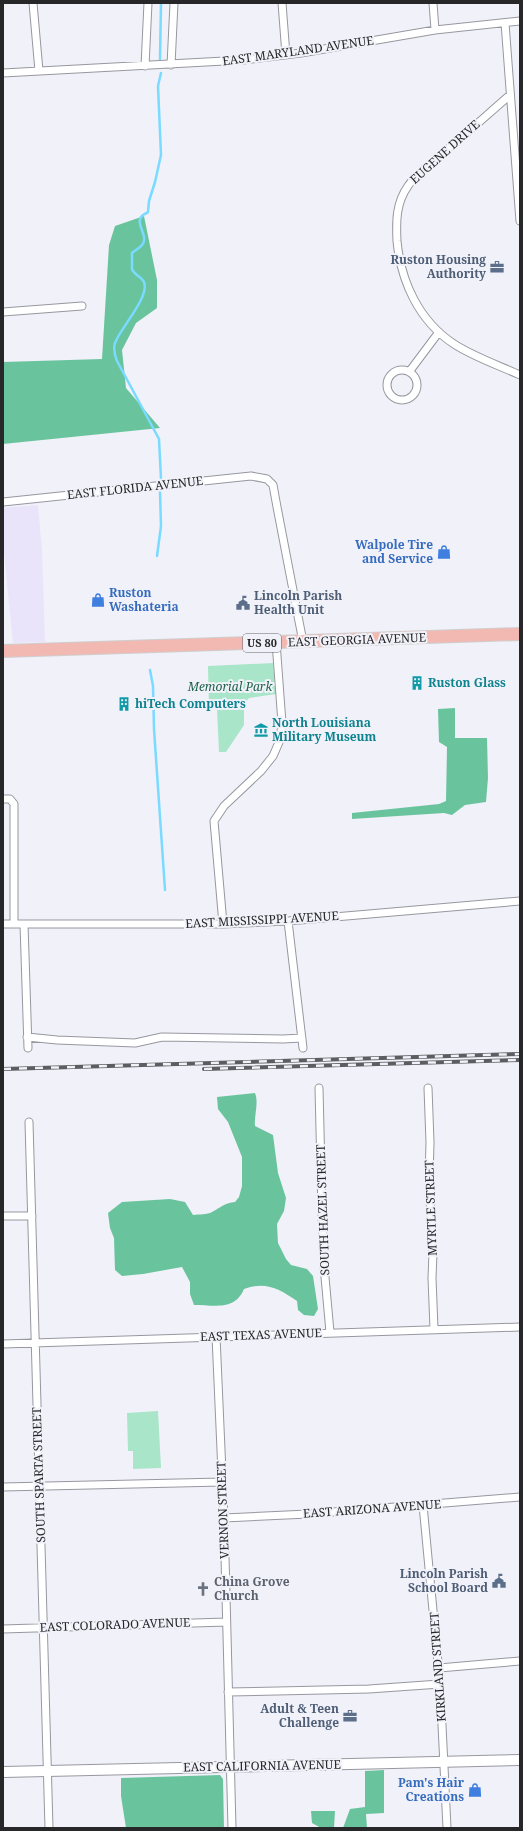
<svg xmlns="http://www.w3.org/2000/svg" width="523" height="1831" viewBox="0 0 523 1831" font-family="'Noto Serif',serif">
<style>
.industrial{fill:#eae4fa}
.green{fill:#a8e5c9}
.forest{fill:#69c49e}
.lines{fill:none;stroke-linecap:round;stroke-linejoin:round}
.stream{stroke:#7adaff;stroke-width:2.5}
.street-casing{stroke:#97989f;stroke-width:9}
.secondary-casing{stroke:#97989f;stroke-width:12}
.primary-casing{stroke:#cfcfd0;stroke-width:14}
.street{stroke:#fff;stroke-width:7}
.secondary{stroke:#fff;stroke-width:10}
.primary{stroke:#f2b8b2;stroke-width:12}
.rail-casing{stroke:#5d5d61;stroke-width:4}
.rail{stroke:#f1f1f9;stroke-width:2.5;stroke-dasharray:8;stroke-linecap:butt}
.labels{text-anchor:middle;stroke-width:4;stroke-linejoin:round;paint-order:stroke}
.shield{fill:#f1f1f9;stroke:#646468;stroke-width:1}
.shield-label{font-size:11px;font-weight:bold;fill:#27272a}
.street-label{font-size:12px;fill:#27272a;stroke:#f1f1f9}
.service-label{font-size:12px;font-weight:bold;fill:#4e5e75;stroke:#f1f1f9;text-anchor:end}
.shop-label{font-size:12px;font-weight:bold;fill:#366cbe;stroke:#f1f1f9;text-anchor:end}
.culture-label{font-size:12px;font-weight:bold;fill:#0d838f;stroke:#f1f1f9;text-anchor:start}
.park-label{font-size:12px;font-style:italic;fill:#1e6349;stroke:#f1f1f9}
.worship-label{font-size:12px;font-weight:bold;fill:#5b616d;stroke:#f1f1f9;text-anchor:start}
</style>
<rect width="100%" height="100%" fill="#f1f1f9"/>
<path class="industrial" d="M 38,505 L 42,551 L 45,642 L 13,643 L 3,542 L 3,508 Z"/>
<path class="green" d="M 273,663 L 276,694 L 249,698 L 244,704 L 244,725 L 226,752 L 219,752 L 217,709 L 209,709 L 208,666 Z
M 158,1411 L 161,1468 L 133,1469 L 133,1451 L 128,1451 L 127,1413 Z"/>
<path class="forest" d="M 144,216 L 157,280 L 157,308 L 136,323 L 122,350 L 126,388 L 160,428 L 3,444 L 3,362 L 102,359 L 109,245 L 115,226 Z
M 455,708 L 455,738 L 487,738 L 488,778 L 486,802 L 465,805 L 452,815 L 444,813 L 352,819 L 352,813 L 439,804 L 446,801 L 447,747 L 439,742 L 438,709 Z
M 255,1093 C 259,1103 254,1115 255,1126 L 273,1135 L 278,1173 L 286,1198 L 284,1211 L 277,1224 L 278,1243 L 286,1259 L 291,1265 L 307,1269 L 313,1276 L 318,1309 L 314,1316 L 304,1315 L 298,1310 L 297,1301 C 279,1289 266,1281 244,1289 C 235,1311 214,1305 194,1305 L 190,1294 L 190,1282 L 182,1267 L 143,1274 L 122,1276 L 115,1270 L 114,1238 L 110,1228 L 108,1213 L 122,1202 L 170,1199 L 185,1202 L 193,1215 C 199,1214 207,1215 212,1212 C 221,1207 225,1203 235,1202 L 239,1197 L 242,1186 L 242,1157 L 228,1122 L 218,1109 L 217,1097 Z
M 384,1770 L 384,1813 L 366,1814 L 367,1828 L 343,1828 L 350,1809 L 365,1807 L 365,1771 Z
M 220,1775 L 223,1779 L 224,1828 L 126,1828 L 121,1796 L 121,1778 Z
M 311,1811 L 335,1811 L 334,1828 L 321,1828 L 312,1823 Z"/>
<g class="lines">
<path class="stream" d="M 160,59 L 161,3
M 161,73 L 158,86 L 161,155 L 155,182 L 149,201 L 148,212 C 147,213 145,214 143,215 C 133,223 150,236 142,245 C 140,248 135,250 132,253 L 132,269 C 134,275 142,277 144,282 C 150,297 121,327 115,343 C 113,349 115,356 117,361 L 159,439 L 161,479
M 157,556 L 161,526 L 160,492
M 150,670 L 153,686 L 154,729 L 165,890"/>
<defs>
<path id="street" d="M 33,3 L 39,71
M 282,3 L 286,55
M 433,3 L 435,30
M 505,23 L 520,221
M 171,65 L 174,3
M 145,66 L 148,3
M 3,73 L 243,60 L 301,53 L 435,30 L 520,21
M 510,95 C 488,114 466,134 443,153 C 431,163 417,173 408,186 C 396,203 396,221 397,241 C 401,282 419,321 454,344 C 474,357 498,365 520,375
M 3,312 L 82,306
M387 385a15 15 0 1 1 30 0a15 15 0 1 1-30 0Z
M 409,372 L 439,332
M 3,502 L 251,476 L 267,479 L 273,485 L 277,507 L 303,642
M 3,799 L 10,799 L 14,804 L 14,924
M 288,921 L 303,1048
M 3,924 L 223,924 L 288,921 L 520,901
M 24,924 L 28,1048
M 223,924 L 214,821 L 224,806 L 261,771 L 273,756 L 280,740 L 282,723 L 276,642
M 27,1037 L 57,1040 L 135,1043 L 162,1037 L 283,1039 L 302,1038
M 319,1088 L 323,1255 L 330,1332
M 428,1088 L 430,1142 L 429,1180 L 433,1253 L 432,1278 L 434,1329
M 29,1122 L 49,1828
M 3,1216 L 32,1216
M 216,1336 L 224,1518 L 232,1828
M 3,1344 L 520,1327
M 3,1487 L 222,1482
M 423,1505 L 440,1684 L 447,1828
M 224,1518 L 308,1514 L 520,1497
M 3,1629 L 226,1622
M 439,1668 L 520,1661
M 228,1692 L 369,1689 L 440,1684"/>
<path id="secondary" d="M 3,1772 L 520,1760"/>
<path id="primary" d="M 3,651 L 520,634"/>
</defs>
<use href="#street" class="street-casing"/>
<use href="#secondary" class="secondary-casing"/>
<use href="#primary" class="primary-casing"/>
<use href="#street" class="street"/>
<use href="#secondary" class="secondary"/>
<use href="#primary" class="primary"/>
<defs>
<path id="rail" d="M 3,1069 L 520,1054
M 204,1069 L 520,1060"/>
</defs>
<use href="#rail" class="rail-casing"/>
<use href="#rail" class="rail"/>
</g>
<defs>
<symbol id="office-bare" viewBox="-9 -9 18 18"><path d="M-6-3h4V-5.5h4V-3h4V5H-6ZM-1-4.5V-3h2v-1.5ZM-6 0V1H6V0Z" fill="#5c6f8a" stroke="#f1f1f9" stroke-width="2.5" paint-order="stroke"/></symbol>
<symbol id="shop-bare" viewBox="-9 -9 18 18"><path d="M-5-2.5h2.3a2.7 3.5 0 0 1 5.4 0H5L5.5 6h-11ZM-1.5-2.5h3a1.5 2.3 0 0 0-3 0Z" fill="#3f7fe0" stroke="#f1f1f9" stroke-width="2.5" paint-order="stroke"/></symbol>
<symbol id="civic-bare" viewBox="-9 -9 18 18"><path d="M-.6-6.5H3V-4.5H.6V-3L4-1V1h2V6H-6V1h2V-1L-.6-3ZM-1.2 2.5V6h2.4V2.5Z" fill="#5c6f8a" stroke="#f1f1f9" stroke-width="2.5" paint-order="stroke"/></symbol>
<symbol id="building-bare" viewBox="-9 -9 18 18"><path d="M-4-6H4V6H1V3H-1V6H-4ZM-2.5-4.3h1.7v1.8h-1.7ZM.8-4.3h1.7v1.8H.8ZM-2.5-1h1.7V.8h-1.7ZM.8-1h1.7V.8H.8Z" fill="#0f9aa8" stroke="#f1f1f9" stroke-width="2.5" paint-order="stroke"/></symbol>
<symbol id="museum-bare" viewBox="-9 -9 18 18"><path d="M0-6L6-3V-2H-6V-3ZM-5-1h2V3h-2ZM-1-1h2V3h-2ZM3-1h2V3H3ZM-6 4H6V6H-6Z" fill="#0f9aa8" stroke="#f1f1f9" stroke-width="2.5" paint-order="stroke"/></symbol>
<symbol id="church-bare" viewBox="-9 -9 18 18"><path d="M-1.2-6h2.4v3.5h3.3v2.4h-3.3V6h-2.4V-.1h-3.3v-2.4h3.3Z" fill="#6b7280" stroke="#f1f1f9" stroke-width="2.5" paint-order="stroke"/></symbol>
</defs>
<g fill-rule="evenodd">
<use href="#office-bare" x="487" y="257" width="20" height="20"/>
<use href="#shop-bare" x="434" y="542" width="20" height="20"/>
<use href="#shop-bare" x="88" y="590" width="20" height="20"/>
<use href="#civic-bare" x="233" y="593" width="20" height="20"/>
<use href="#building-bare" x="407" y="673" width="20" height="20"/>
<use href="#building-bare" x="114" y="694" width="20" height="20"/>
<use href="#museum-bare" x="251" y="720" width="20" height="20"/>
<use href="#civic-bare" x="489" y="1571" width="20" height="20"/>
<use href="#church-bare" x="193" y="1579" width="20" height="20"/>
<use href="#office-bare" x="340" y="1706" width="20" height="20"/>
<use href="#shop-bare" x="465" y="1780" width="20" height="20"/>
</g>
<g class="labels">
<rect class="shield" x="243" y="634" width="38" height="18" rx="3"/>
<g class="shield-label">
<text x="262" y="647">US 80</text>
</g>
<g class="street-label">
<text transform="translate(298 51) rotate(-8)" y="4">EAST MARYLAND AVENUE</text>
<text transform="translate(445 152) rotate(-42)" y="4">EUGENE DRIVE</text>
<text transform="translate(135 488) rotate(-6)" y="4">EAST FLORIDA AVENUE</text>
<text transform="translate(357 640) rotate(-2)" y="4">EAST GEORGIA AVENUE</text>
<text transform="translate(262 920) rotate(-3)" y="4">EAST MISSISSIPPI AVENUE</text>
<text transform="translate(431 1208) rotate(-92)" y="4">MYRTLE STREET</text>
<text transform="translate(323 1210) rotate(-92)" y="4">SOUTH HAZEL STREET</text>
<text transform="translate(261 1335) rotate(-2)" y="4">EAST TEXAS AVENUE</text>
<text transform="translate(39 1475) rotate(-92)" y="4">SOUTH SPARTA STREET</text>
<text transform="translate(372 1509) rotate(-4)" y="4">EAST ARIZONA AVENUE</text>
<text transform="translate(223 1510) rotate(-92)" y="4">VERNON STREET</text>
<text transform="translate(115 1625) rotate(-2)" y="4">EAST COLORADO AVENUE</text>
<text transform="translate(438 1667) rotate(-94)" y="4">KIRKLAND STREET</text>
<text transform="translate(262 1766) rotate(-1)" y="4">EAST CALIFORNIA AVENUE</text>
</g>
<g class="service-label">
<text x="486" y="264">Ruston Housing<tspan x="486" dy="14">Authority</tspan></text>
<text x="254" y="600" text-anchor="start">Lincoln Parish<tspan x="254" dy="14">Health Unit</tspan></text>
<text x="488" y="1578">Lincoln Parish<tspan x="488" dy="14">School Board</tspan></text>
<text x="339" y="1713">Adult &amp; Teen<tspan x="339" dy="14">Challenge</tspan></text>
</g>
<g class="shop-label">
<text x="433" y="549">Walpole Tire<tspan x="433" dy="14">and Service</tspan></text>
<text x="109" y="597" text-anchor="start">Ruston<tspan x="109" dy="14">Washateria</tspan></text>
<text x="464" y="1787">Pam's Hair<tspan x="464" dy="14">Creations</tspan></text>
</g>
<g class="culture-label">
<text x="428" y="687">Ruston Glass</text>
<text x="135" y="708">hiTech Computers</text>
<text x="272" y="727">North Louisiana<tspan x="272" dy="14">Military Museum</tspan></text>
</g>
<g class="park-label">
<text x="230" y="691">Memorial Park</text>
</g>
<g class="worship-label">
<text x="214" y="1586">China Grove<tspan x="214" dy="14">Church</tspan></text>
</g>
</g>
<rect width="523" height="1831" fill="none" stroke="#27272a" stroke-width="8"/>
</svg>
